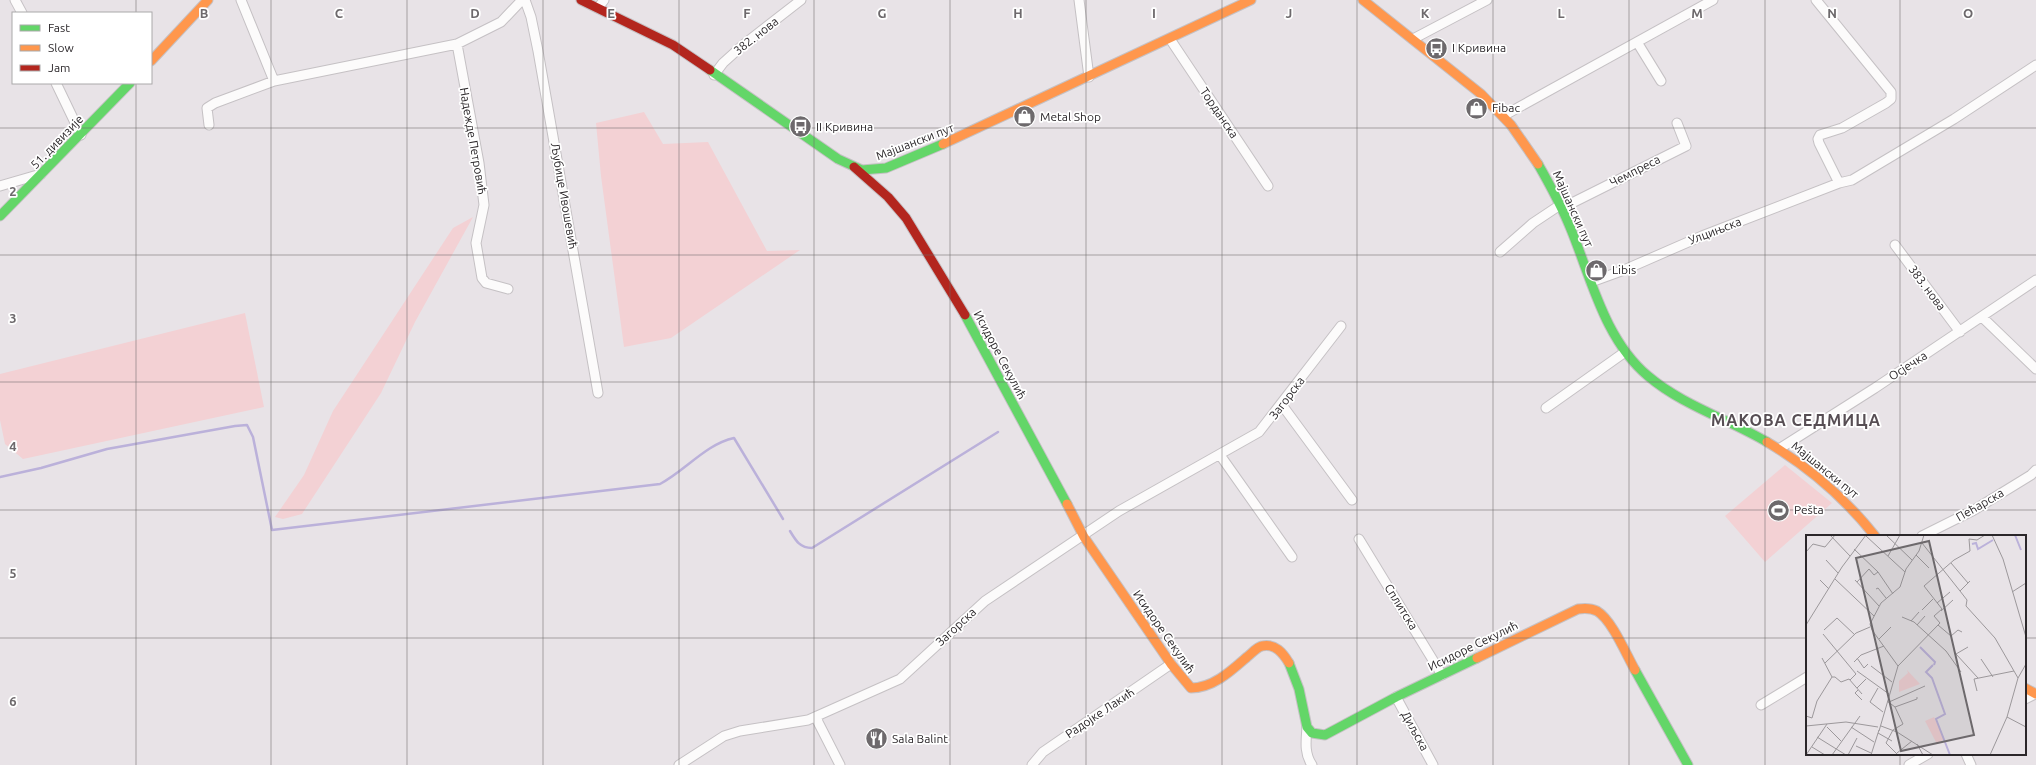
<svg xmlns="http://www.w3.org/2000/svg" width="2036" height="765" viewBox="0 0 2036 765" font-family="Ubuntu,sans-serif">
<style>
.green{fill:#f3d1d4}
.lines{fill:none;stroke-linecap:round;stroke-linejoin:round}
.stream{stroke:#bbb1da;stroke-width:2.5}
.street-casing{stroke:#c5c1c4;stroke-width:11}
.fast-casing{stroke:#c5c1c4;stroke-width:11}
.slow-casing{stroke:#c5c1c4;stroke-width:11}
.jam-casing{stroke:#c5c1c4;stroke-width:11}
.street{stroke:#fcfbfb;stroke-width:9}
.fast{stroke:#63d668;stroke-width:9}
.slow{stroke:#ff974d;stroke-width:9}
.jam{stroke:#b3261e;stroke-width:9}
.grid{fill:none;stroke:#6d696c;stroke-width:1;stroke-opacity:0.55}
.labels{text-anchor:middle;stroke-width:3.5;stroke-linejoin:round;paint-order:stroke}
.street-label{font-size:12px;fill:#2b272a;stroke:#fff}
.poi-label{font-size:12px;fill:#2b272a;stroke:#fff;text-anchor:start}
.district-label{font-size:16px;font-weight:bold;letter-spacing:1px;fill:#574e54;stroke:#fff}
.inset-river{fill:none;stroke:#bbb1da;stroke-width:2}
.inset-road{fill:none;stroke:#9c989b;stroke-width:1}
.view{fill:#6d696c;fill-opacity:0.15;stroke:#6d696c;stroke-width:2}
.inset-edge{fill:none;stroke:#2b272a;stroke-width:2}
.grid-label{font-size:13px;text-anchor:middle;font-weight:bold;fill:#6d696c;stroke:#fff;stroke-width:3.5;stroke-linejoin:round;paint-order:stroke}
</style>
<rect width="100%" height="100%" fill="#e8e3e7"/>
<path class="green" d="M 644,112 L 663,144 L 708,142 L 767,251 L 800,250 L 671,338 L 624,347 L 601,176 L 596,123 Z
M 473,217 L 415,322 L 381,393 L 302,514 L 283,519 L 275,517 L 304,475 L 333,411 L 453,228 Z
M 245,313 L 264,407 L 23,459 L 5,444 L 0,420 L 0,374 Z
M 1785,465 L 1832,503 L 1765,562 L 1725,516 Z"/>
<g class="lines">
<path class="stream" d="M 0,477 L 41,468 L 107,449 L 235,426 L 247,425 L 253,437 L 272,530 L 660,484 C 685,471 706,444 734,438 L 783,519
M 790,531 C 796,541 800,548 812,548 L 998,432"/>
<defs>
<path id="street" d="M 15,0 L 22,13
M 241,0 L 274,81 L 457,44 L 501,22 L 522,0
M 525,0 L 531,17 L 538,51 L 598,393
M 1079,0 L 1089,77
M 598,8 L 604,0
M 1170,39 L 1268,186
M 1413,39 L 1487,0
M 1637,42 L 1661,81
M 457,44 L 479,163 L 484,205 L 476,243 L 482,278 L 486,283 L 508,289
M 714,75 L 723,63 L 743,45 L 801,0
M 56,83 L 81,135
M 1503,116 L 1713,0
M 209,125 L 207,108 L 215,103 L 274,81
M 1839,183 L 1852,180 L 1954,119 L 2036,65
M 0,186 L 41,174
M 1562,208 L 1686,146 L 1677,123
M 1895,245 L 1960,332
M 1500,252 L 1533,223 L 1560,205
M 1591,282 L 1624,270 L 1702,236 L 1839,183 L 1819,143 L 1818,139 L 1820,135 L 1842,128 L 1886,103 L 1891,99 L 1891,92 L 1816,0
M 1982,317 L 2036,369
M 1282,405 L 1352,500
M 1546,408 L 1625,352
M 1779,449 L 1875,388 L 2036,280
M 1220,455 L 1292,557
M 1922,536 L 1974,510 L 2031,475 L 2036,470
M 1359,539 L 1442,675
M 1396,697 L 1433,765
M 2025,699 L 2035,694
M 1761,705 L 1807,677
M 817,716 L 818,722 L 840,765
M 1307,727 C 1306,741 1304,753 1312,765
M 1966,754 L 1971,765
M 679,765 L 724,736 L 740,731 L 808,720 L 900,679 L 985,601 L 1119,511 L 1259,432 L 1341,326
M 1032,765 L 1043,752 L 1171,664
M 1909,765 L 1928,754"/>
<path id="fast" d="M 710,70 L 838,159 L 862,170 L 886,168 L 943,144
M 1538,164 C 1550,185 1561,205 1570,227 C 1591,277 1604,339 1648,376 C 1682,405 1728,419 1767,442
M 0,216 L 130,83
M 965,315 L 1067,504
M 1289,663 L 1299,689 L 1307,727 L 1312,733 L 1325,735 L 1396,697 L 1477,658
M 1635,670 L 1688,765"/>
<path id="slow" d="M 1363,0 L 1481,94 L 1511,125 L 1538,164
M 151,61 L 208,0
M 943,144 L 1251,0
M 1767,442 C 1809,467 1845,498 1875,536
M 1067,504 L 1084,537 L 1171,664 L 1191,688 C 1213,688 1231,671 1247,657 C 1251,654 1257,647 1262,646 C 1275,643 1283,653 1289,663
M 1477,658 L 1578,609 C 1584,608 1591,608 1597,611 C 1612,620 1626,654 1635,670
M 2025,688 L 2036,694"/>
<path id="jam" d="M 581,0 L 673,45 L 710,70
M 854,167 L 888,197 L 906,218 L 965,315"/>
</defs>
<use href="#street" class="street-casing"/>
<use href="#fast" class="fast-casing"/>
<use href="#slow" class="slow-casing"/>
<use href="#jam" class="jam-casing"/>
<use href="#street" class="street"/>
<use href="#fast" class="fast"/>
<use href="#slow" class="slow"/>
<use href="#jam" class="jam"/>
</g>
<path class="grid" d="M 136,0 L 136,13M 271,0 L 271,765M 407,0 L 407,765M 543,0 L 543,765M 679,0 L 679,765M 814,0 L 814,765M 950,0 L 950,765M 1086,0 L 1086,765M 1222,0 L 1222,765M 1357,0 L 1357,765M 1493,0 L 1493,765M 1629,0 L 1629,765M 1765,0 L 1765,765M 1900,0 L 1900,536M 136,83 L 136,765M 0,128 L 2036,128M 0,255 L 2036,255M 0,382 L 2036,382M 0,510 L 2036,510M 0,638 L 1807,638M 2025,638 L 2036,638M 1900,754 L 1900,765"/>
<defs>
<symbol id="bus-disc" viewBox="-11 -11 22 22"><circle r="9.5" fill="#6d696c" stroke="#fff"/><path d="M-5-6H5V4H4V6H2V4H-2V6H-4V4H-5ZM-3.5-4V0h7V-4ZM-3.5 1.2v1.5H-2V1.2ZM2 1.2v1.5H3.5V1.2Z" fill="#fff"/></symbol>
<symbol id="shop-disc" viewBox="-11 -11 22 22"><circle r="9.5" fill="#6d696c" stroke="#fff"/><path d="M-5-2.5h2.3a2.7 3.5 0 0 1 5.4 0H5L5.5 6h-11ZM-1.5-2.5h3a1.5 2.3 0 0 0-3 0Z" fill="#fff"/></symbol>
<symbol id="stadium-disc" viewBox="-11 -11 22 22"><circle r="9.5" fill="#6d696c" stroke="#fff"/><path d="M0-5a6.5 5 0 1 0 0 10a6.5 5 0 1 0 0-10ZM-3.5-1.8h7v3.6h-7Z" fill="#fff"/></symbol>
<symbol id="restaurant-disc" viewBox="-11 -11 22 22"><circle r="9.5" fill="#6d696c" stroke="#fff"/><path d="M-5-6h1v4h1v-4h1v4h1v-4h1v5L-1.5 .5V6h-2V.5L-5-1ZM5-6V6H3V1.5H1.5Q1.5-4 5-6Z" fill="#fff"/></symbol>
</defs>
<g fill-rule="evenodd">
<use href="#bus-disc" x="1424" y="36" width="25" height="25"/>
<use href="#shop-disc" x="1464" y="96" width="25" height="25"/>
<use href="#shop-disc" x="1012" y="104" width="25" height="25"/>
<use href="#bus-disc" x="788" y="114" width="25" height="25"/>
<use href="#shop-disc" x="1584" y="258" width="25" height="25"/>
<use href="#stadium-disc" x="1766" y="498" width="25" height="25"/>
<use href="#restaurant-disc" x="864" y="726" width="25" height="25"/>
</g>
<g class="labels">
<g class="street-label">
<text transform="translate(756 36) rotate(-38)" y="4">382. нова</text>
<text transform="translate(1219 113) rotate(56)" y="4">Торданска</text>
<text transform="translate(473 141) rotate(80)" y="4">Надежде Петровић</text>
<text transform="translate(57 142) rotate(-46)" y="4">51. дивизије</text>
<text transform="translate(915 142) rotate(-21)" y="4">Мајшански пут</text>
<text transform="translate(1635 171) rotate(-27)" y="4">Чемпреса</text>
<text transform="translate(564 196) rotate(80)" y="4">Љубице Ивошевић</text>
<text transform="translate(1573 209) rotate(66)" y="4">Мајшански пут</text>
<text transform="translate(1715 231) rotate(-21)" y="4">Улцињска</text>
<text transform="translate(1927 288) rotate(53)" y="4">383. нова</text>
<text transform="translate(1000 355) rotate(62)" y="4">Исидоре Секулић</text>
<text transform="translate(1908 366) rotate(-33)" y="4">Осјечка</text>
<text transform="translate(1287 398) rotate(-53)" y="4">Загорска</text>
<text transform="translate(1825 470) rotate(39)" y="4">Мајшански пут</text>
<text transform="translate(1980 505) rotate(-30)" y="4">Пећарска</text>
<text transform="translate(1401 607) rotate(58)" y="4">Сплитска</text>
<text transform="translate(956 627) rotate(-43)" y="4">Загорска</text>
<text transform="translate(1164 632) rotate(55)" y="4">Исидоре Секулић</text>
<text transform="translate(1473 646) rotate(-26)" y="4">Исидоре Секулић</text>
<text transform="translate(1100 713) rotate(-34)" y="4">Радојке Лакић</text>
<text transform="translate(1415 731) rotate(61)" y="4">Диљска</text>
</g>
<g class="poi-label">
<text x="1452" y="52">I Кривина</text>
<text x="1492" y="112">Fibac</text>
<text x="1040" y="121">Metal Shop</text>
<text x="816" y="131">II Кривина</text>
<text x="1612" y="274">Libis</text>
<text x="1794" y="514">Pešta</text>
<text x="892" y="743">Sala Balint</text>
</g>
<g class="district-label">
<text x="1796" y="426">МАКОВА СЕДМИЦА</text>
</g>
</g>
<g transform="translate(1806 535)">
<rect width="220" height="220" fill="#e8e3e7"/>
<path d="M 101,135 L 114,149 L 93,157 L 93,146 L 102,138 ZM 128,182 L 138,204 L 131,209 L 119,186 Z" fill="#f3d1d4"/>
<path class="inset-river" d="M 209,0 L 215,15M 166,9 L 170,8 L 172,14 L 187,5M 114,112 L 129,127 L 128,130M 127,130 L 120,137 L 126,143 L 139,179 L 130,184 L 144,220"/>
<path class="inset-road" d="M 24,0 L 44,21M 80,0 L 106,25M 186,0 L 197,24 L 220,102M 60,1 L 99,37M 116,8 L 154,56 L 161,65 L 160,71 L 189,103 L 212,143M 48,14 L 72,37M 0,17 L 7,9 L 19,12 L 29,0M 110,20 L 123,33M 82,21 L 94,0M 20,25 L 32,38M 145,28 L 162,48M 29,44 L 68,81M 14,45 L 23,54M 49,45 L 73,71M 51,47 L 63,34 L 68,40 L 72,37 L 87,59M 70,54 L 72,53 L 80,63M 154,56 L 164,46M 206,57 L 220,48M 131,68 L 144,57M 116,75 L 127,64M 135,76 L 147,65M 96,82 L 108,87 L 140,116 L 155,137M 105,86 L 113,77M 0,90 L 36,32 L 60,0M 111,90 L 119,81M 132,90 L 145,101 L 152,95 L 156,97M 18,95 L 31,83 L 49,100M 17,99 L 50,139 L 44,145M 73,104 L 85,92M 150,119 L 172,143M 150,119 L 162,112M 51,123 L 58,133 L 62,129M 175,124 L 187,142M 48,127 L 55,120 L 78,111M 19,128 L 50,98 L 64,92M 65,131 L 86,147M 92,131 L 134,88 L 128,81 L 136,74 L 118,51 L 148,25 L 164,16 L 163,4 L 171,5 L 179,0M 51,136 L 83,159M 26,142 L 29,142 L 35,147 L 43,144 L 56,159M 51,153 L 60,144M 72,153 L 64,167 L 77,177M 52,155 L 49,158 L 56,165M 171,156 L 168,144 L 208,136M 81,166 L 89,172 L 97,189 L 87,195 L 80,208 L 92,220M 83,167 L 119,151M 89,172 L 111,164 L 111,162M 0,181 L 6,183 L 11,166 L 26,142 L 16,123M 201,182 L 220,192M 0,191 L 40,187 L 72,192M 75,191 L 91,197 L 127,220M 21,192 L 35,206M 45,192 L 68,207M 73,196 L 92,131 L 66,95 L 64,89 L 75,68 L 94,52 L 100,34 L 113,16 L 118,0M 72,198 L 86,206M 11,202 L 40,220M 111,209 L 117,220M 50,211 L 65,218M 6,212 L 19,220M 91,218 L 106,206M 0,220 L 21,189M 26,220 L 54,181M 42,220 L 51,203M 65,220 L 73,195M 184,220 L 201,182 L 212,143 L 220,129"/>
<path class="view" d="M 123,6 L 168,200 L 95,216 L 50,23 Z"/>
<rect width="220" height="220" class="inset-edge"/>
</g>
<g class="grid-label">
<text x="204" y="18">B</text>
<text x="339" y="18">C</text>
<text x="475" y="18">D</text>
<text x="611" y="18">E</text>
<text x="747" y="18">F</text>
<text x="882" y="18">G</text>
<text x="1018" y="18">H</text>
<text x="1154" y="18">I</text>
<text x="1289" y="18">J</text>
<text x="1425" y="18">K</text>
<text x="1561" y="18">L</text>
<text x="1697" y="18">M</text>
<text x="1832" y="18">N</text>
<text x="1968" y="18">O</text>
<text x="13" y="196">2</text>
<text x="13" y="323">3</text>
<text x="13" y="451">4</text>
<text x="13" y="578">5</text>
<text x="13" y="706">6</text>
</g>
<rect x="12" y="12" width="140" height="72" fill="#ffffff" stroke="#aaa9aa"/>
<rect x="20" y="25" width="20" height="6" fill="#63d668" stroke="#aaa9aa"/>
<text x="48" y="32" font-size="12" fill="#2b272a">Fast</text>
<rect x="20" y="45" width="20" height="6" fill="#ff974d" stroke="#aaa9aa"/>
<text x="48" y="52" font-size="12" fill="#2b272a">Slow</text>
<rect x="20" y="65" width="20" height="6" fill="#b3261e" stroke="#aaa9aa"/>
<text x="48" y="72" font-size="12" fill="#2b272a">Jam</text>
</svg>
